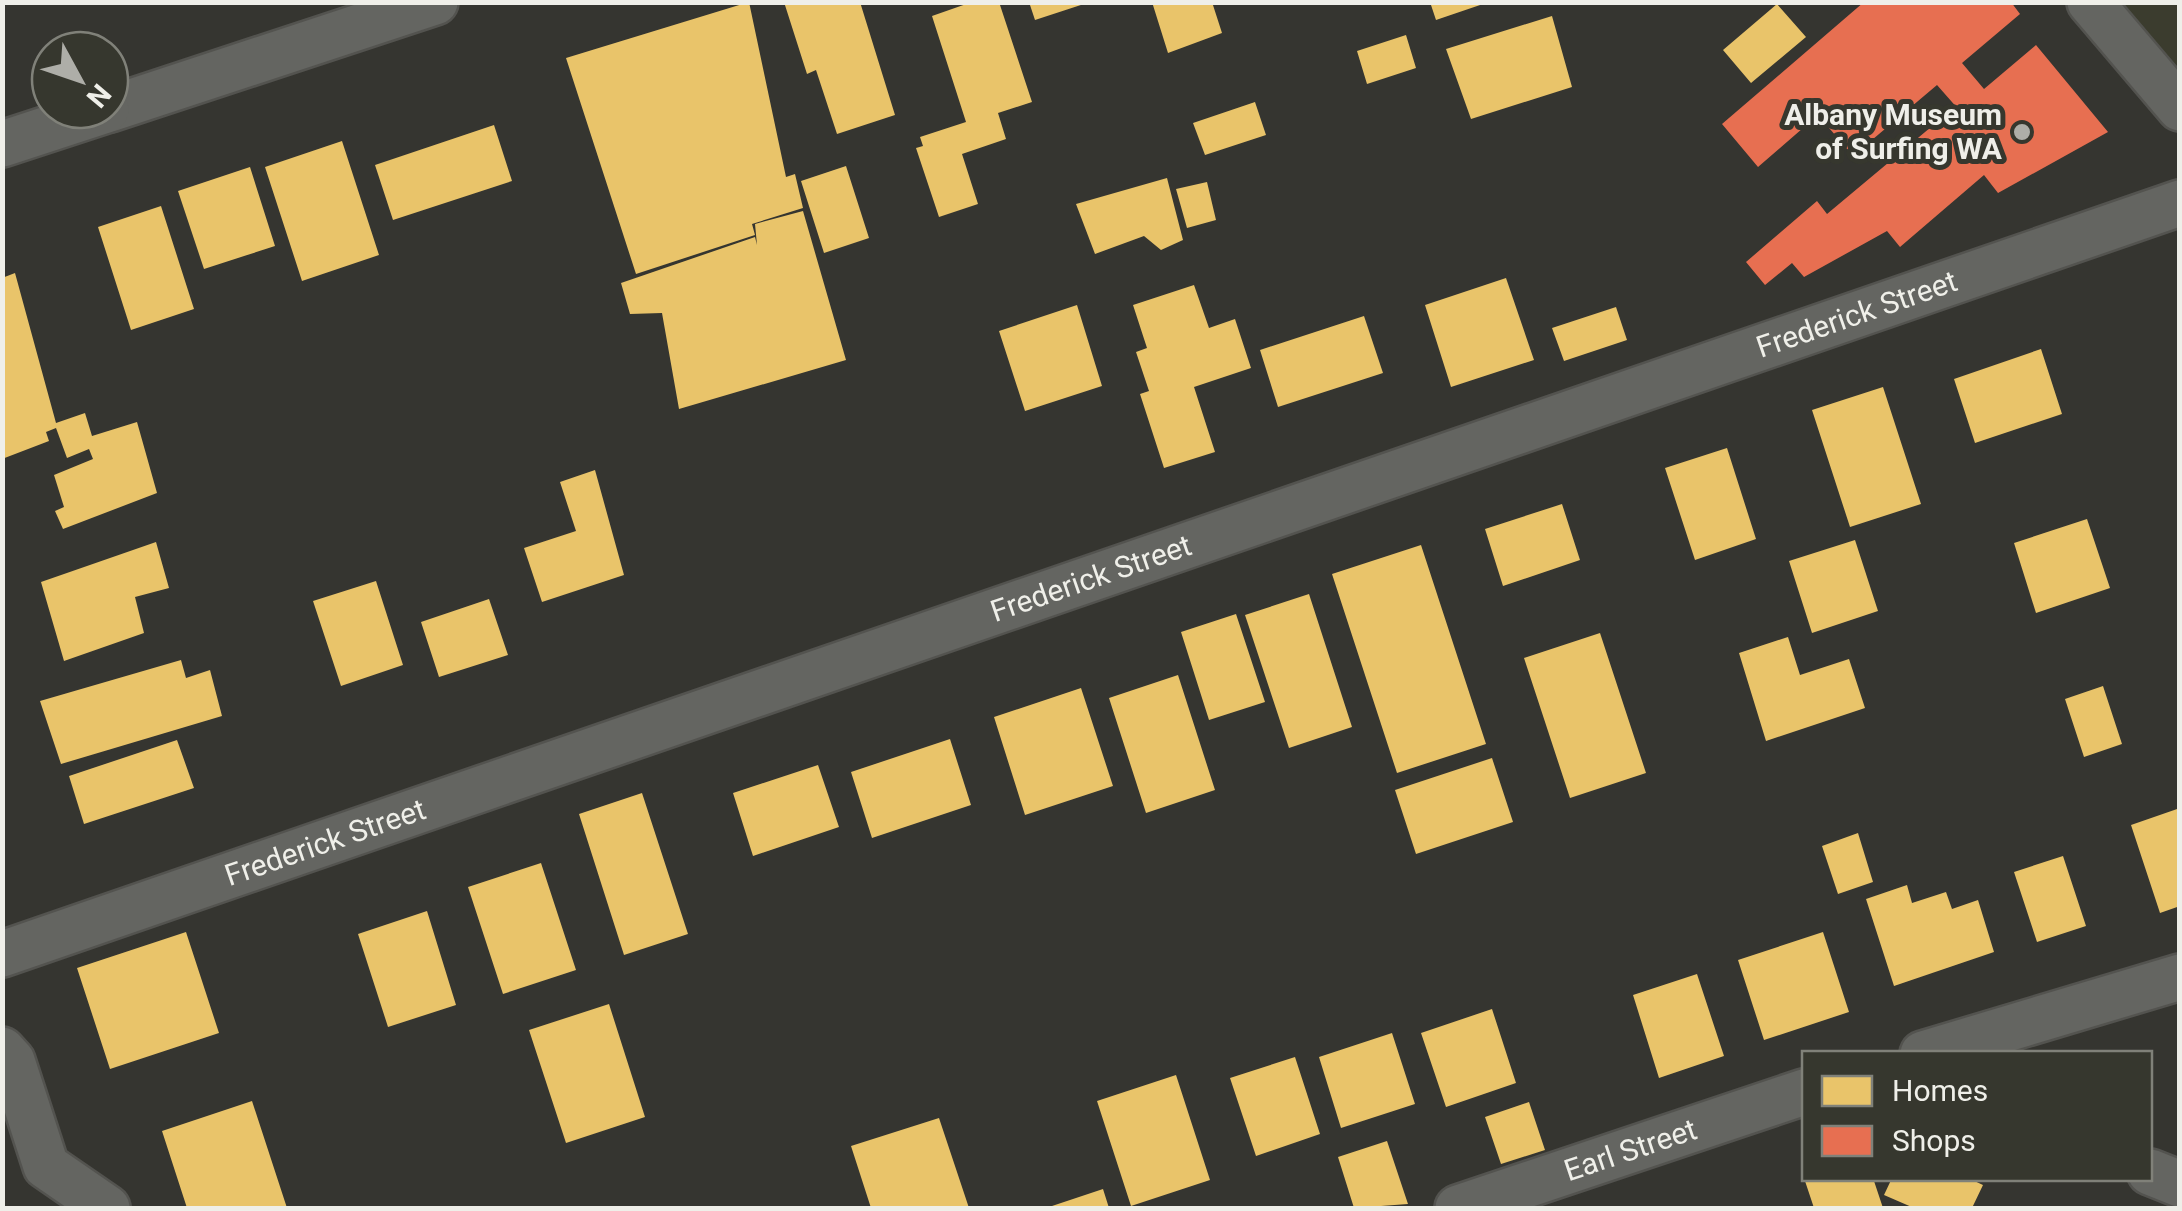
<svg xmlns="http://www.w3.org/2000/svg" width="2182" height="1211" viewBox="0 0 2182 1211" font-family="Roboto,sans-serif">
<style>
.built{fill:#3b3c2e}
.homes{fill:#e9c46a}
.shops{fill:#e76f51}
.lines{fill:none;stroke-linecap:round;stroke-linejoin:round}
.minor-casing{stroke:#53534f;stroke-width:50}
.minor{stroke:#646561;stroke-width:45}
.poi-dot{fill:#aeaea8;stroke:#36372e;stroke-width:4}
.labels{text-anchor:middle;stroke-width:10;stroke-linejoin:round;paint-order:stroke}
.poi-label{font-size:30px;font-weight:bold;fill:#efefe9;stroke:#36372e;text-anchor:end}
.street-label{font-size:30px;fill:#efefe9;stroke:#36372e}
</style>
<rect width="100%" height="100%" fill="#353530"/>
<path class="built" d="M 2090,3 L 2179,3 L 2179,108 Z"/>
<path class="homes" d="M 749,2 L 786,177 L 795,174 L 803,208 L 752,224 L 755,235 L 636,274 L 566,58 Z
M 784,2 L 860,2 L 895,115 L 837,134 L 816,70 L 807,74 Z
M 972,2 L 999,2 L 1032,102 L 998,113 L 1006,139 L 962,154 L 978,204 L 939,217 L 916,148 L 923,146 L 920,137 L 966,122 L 932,16 Z
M 1029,2 L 1087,2 L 1087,3 L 1035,20 Z
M 1152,2 L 1212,2 L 1222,33 L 1168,53 Z
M 1430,2 L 1486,2 L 1486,3 L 1436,20 Z
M 1777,4 L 1806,37 L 1751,83 L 1723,50 Z
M 1552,16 L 1572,87 L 1471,119 L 1446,49 Z
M 1406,35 L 1416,68 L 1367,84 L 1357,51 Z
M 1255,102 L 1266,135 L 1205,155 L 1193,123 Z
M 494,125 L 512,181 L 393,220 L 375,165 Z
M 342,141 L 379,255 L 302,281 L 265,167 Z
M 846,166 L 869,238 L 824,253 L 801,181 Z
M 250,167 L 275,246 L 204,269 L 178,191 Z
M 1167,178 L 1183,240 L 1161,250 L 1144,236 L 1095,254 L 1076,204 Z
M 1207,182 L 1216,220 L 1187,228 L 1176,189 Z
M 161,206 L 194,309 L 131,330 L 98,227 Z
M 803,211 L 846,360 L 679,409 L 662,313 L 630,314 L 621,283 L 755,237 L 757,245 L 755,224 Z
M 15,273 L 56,423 L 85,413 L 92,436 L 137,422 L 157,493 L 63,529 L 55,511 L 64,507 L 54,475 L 93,459 L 89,449 L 67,458 L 56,428 L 46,432 L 49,441 L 2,459 L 2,278 Z
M 1506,278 L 1534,360 L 1451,387 L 1425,305 Z
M 1194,285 L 1209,328 L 1235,319 L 1251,368 L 1194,387 L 1215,452 L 1164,468 L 1140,394 L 1149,391 L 1136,352 L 1147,348 L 1133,305 Z
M 1077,305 L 1102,386 L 1025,411 L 999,331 Z
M 1616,307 L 1627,340 L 1564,361 L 1552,328 Z
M 1364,316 L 1383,373 L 1278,407 L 1260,350 Z
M 2041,349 L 2062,414 L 1975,443 L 1954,379 Z
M 1883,387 L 1921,504 L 1850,527 L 1812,410 Z
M 1727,448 L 1756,539 L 1695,560 L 1665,468 Z
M 595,470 L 624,575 L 542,602 L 524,548 L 576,531 L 560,482 Z
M 1562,504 L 1580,560 L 1503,586 L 1485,529 Z
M 2087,519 L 2110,588 L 2036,613 L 2014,543 Z
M 1855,540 L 1878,611 L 1812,633 L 1789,561 Z
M 156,542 L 169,588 L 135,597 L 144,633 L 64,661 L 41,582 Z
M 1421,545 L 1486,744 L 1397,773 L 1332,574 Z
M 376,581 L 403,665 L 341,686 L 313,601 Z
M 1309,594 L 1352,727 L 1289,748 L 1245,615 Z
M 489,599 L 508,655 L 439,677 L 421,622 Z
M 1236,614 L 1265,702 L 1209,720 L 1181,632 Z
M 1600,633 L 1646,773 L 1570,798 L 1524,658 Z
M 1788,637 L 1800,675 L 1849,659 L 1865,708 L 1766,741 L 1739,653 Z
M 181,660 L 186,678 L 210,670 L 222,716 L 61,764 L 40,701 Z
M 1178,675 L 1215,790 L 1146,813 L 1109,698 Z
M 2103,686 L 2122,744 L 2084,757 L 2065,699 Z
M 1081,688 L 1113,786 L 1025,815 L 994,717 Z
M 950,739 L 971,805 L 872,838 L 851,772 Z
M 177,740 L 194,788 L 84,824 L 69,776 Z
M 1492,758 L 1513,822 L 1416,854 L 1395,790 Z
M 818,765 L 839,827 L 753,856 L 733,793 Z
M 642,793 L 688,934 L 624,955 L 579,814 Z
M 2180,808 L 2180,906 L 2160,913 L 2131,825 Z
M 1858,833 L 1873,882 L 1838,894 L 1822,846 Z
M 2063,856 L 2086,926 L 2037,942 L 2014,872 Z
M 541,863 L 576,970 L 503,994 L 468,887 Z
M 1907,885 L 1912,903 L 1946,892 L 1952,909 L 1978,900 L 1994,952 L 1894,986 L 1866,899 Z
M 427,911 L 456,1005 L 388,1027 L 358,934 Z
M 186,932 L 219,1033 L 110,1069 L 77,968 Z
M 1823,932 L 1849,1012 L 1764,1040 L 1738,960 Z
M 1697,974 L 1724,1056 L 1659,1078 L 1633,995 Z
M 609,1004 L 645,1117 L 566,1143 L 529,1030 Z
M 1492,1009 L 1516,1083 L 1446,1107 L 1421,1033 Z
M 1392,1033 L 1415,1104 L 1341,1128 L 1319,1057 Z
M 1295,1057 L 1320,1134 L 1256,1156 L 1230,1078 Z
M 1176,1075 L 1210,1180 L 1131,1206 L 1097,1101 Z
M 252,1101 L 287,1208 L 187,1208 L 162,1131 Z
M 1529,1102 L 1545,1150 L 1501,1164 L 1485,1117 Z
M 939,1118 L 969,1208 L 871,1208 L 851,1146 Z
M 1387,1141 L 1408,1204 L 1354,1208 L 1338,1157 Z
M 1804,1178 L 1873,1178 L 1883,1208 L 1814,1208 Z
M 1892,1178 L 1968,1178 L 1983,1185 L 1972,1208 L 1914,1208 L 1884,1195 Z
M 1103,1189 L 1109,1208 L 1046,1208 Z"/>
<path class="shops" d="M 1864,2 L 2011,2 L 2020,14 L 1962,63 L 1984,89 L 2036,45 L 2108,132 L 1998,193 L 1984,175 L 1900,247 L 1887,231 L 1804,277 L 1792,263 L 1765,285 L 1746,262 L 1817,201 L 1827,214 L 1943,117 L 1947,121 L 1959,110 L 1937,85 L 1853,156 L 1818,115 L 1758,167 L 1722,124 Z"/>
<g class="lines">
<defs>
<g id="minor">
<path d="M 2090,2 L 2180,108"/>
<path d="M 110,109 L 435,2"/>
<path d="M 2,144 L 106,110"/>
<path id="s1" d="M 2,954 L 2180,203"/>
<path d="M 2,1050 L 12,1061 L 46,1166 L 107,1208"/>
<path d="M 1923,1054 L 2180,977"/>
<path d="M 2150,1172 L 2180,1184"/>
<path id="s2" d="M 1458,1208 L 1804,1092"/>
</g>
</defs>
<use href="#minor" class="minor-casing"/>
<use href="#minor" class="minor"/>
</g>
<circle class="poi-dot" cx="2022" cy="132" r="10"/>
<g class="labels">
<g class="poi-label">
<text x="2002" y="125">Albany Museum<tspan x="2002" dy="34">of Surfing WA</tspan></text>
</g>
<g class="street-label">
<text dy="10" stroke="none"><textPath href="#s1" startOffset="1962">Frederick Street</textPath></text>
<text dy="10" stroke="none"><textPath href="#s1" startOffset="1152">Frederick Street</textPath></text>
<text dy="10" stroke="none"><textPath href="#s1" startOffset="342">Frederick Street</textPath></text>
<text dy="10" stroke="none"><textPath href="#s2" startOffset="182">Earl Street</textPath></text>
</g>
</g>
<rect width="2182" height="1211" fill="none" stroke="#efefe9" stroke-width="10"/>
<rect x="1802" y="1051" width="350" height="130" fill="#36372e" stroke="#808179" stroke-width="2.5"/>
<rect x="1822" y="1076" width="50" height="30" fill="#e9c46a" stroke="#808179" stroke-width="2.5"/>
<text x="1892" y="1101" font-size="30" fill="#efefe9">Homes</text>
<rect x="1822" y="1126" width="50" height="30" fill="#e76f51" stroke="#808179" stroke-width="2.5"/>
<text x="1892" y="1151" font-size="30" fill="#efefe9">Shops</text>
<g transform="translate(80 80) rotate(130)"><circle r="48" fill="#36372e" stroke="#808179" stroke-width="2.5"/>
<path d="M0-8L18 38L0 25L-18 38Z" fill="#aeaea8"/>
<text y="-15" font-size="28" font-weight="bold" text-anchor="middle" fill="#efefe9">N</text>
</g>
</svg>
